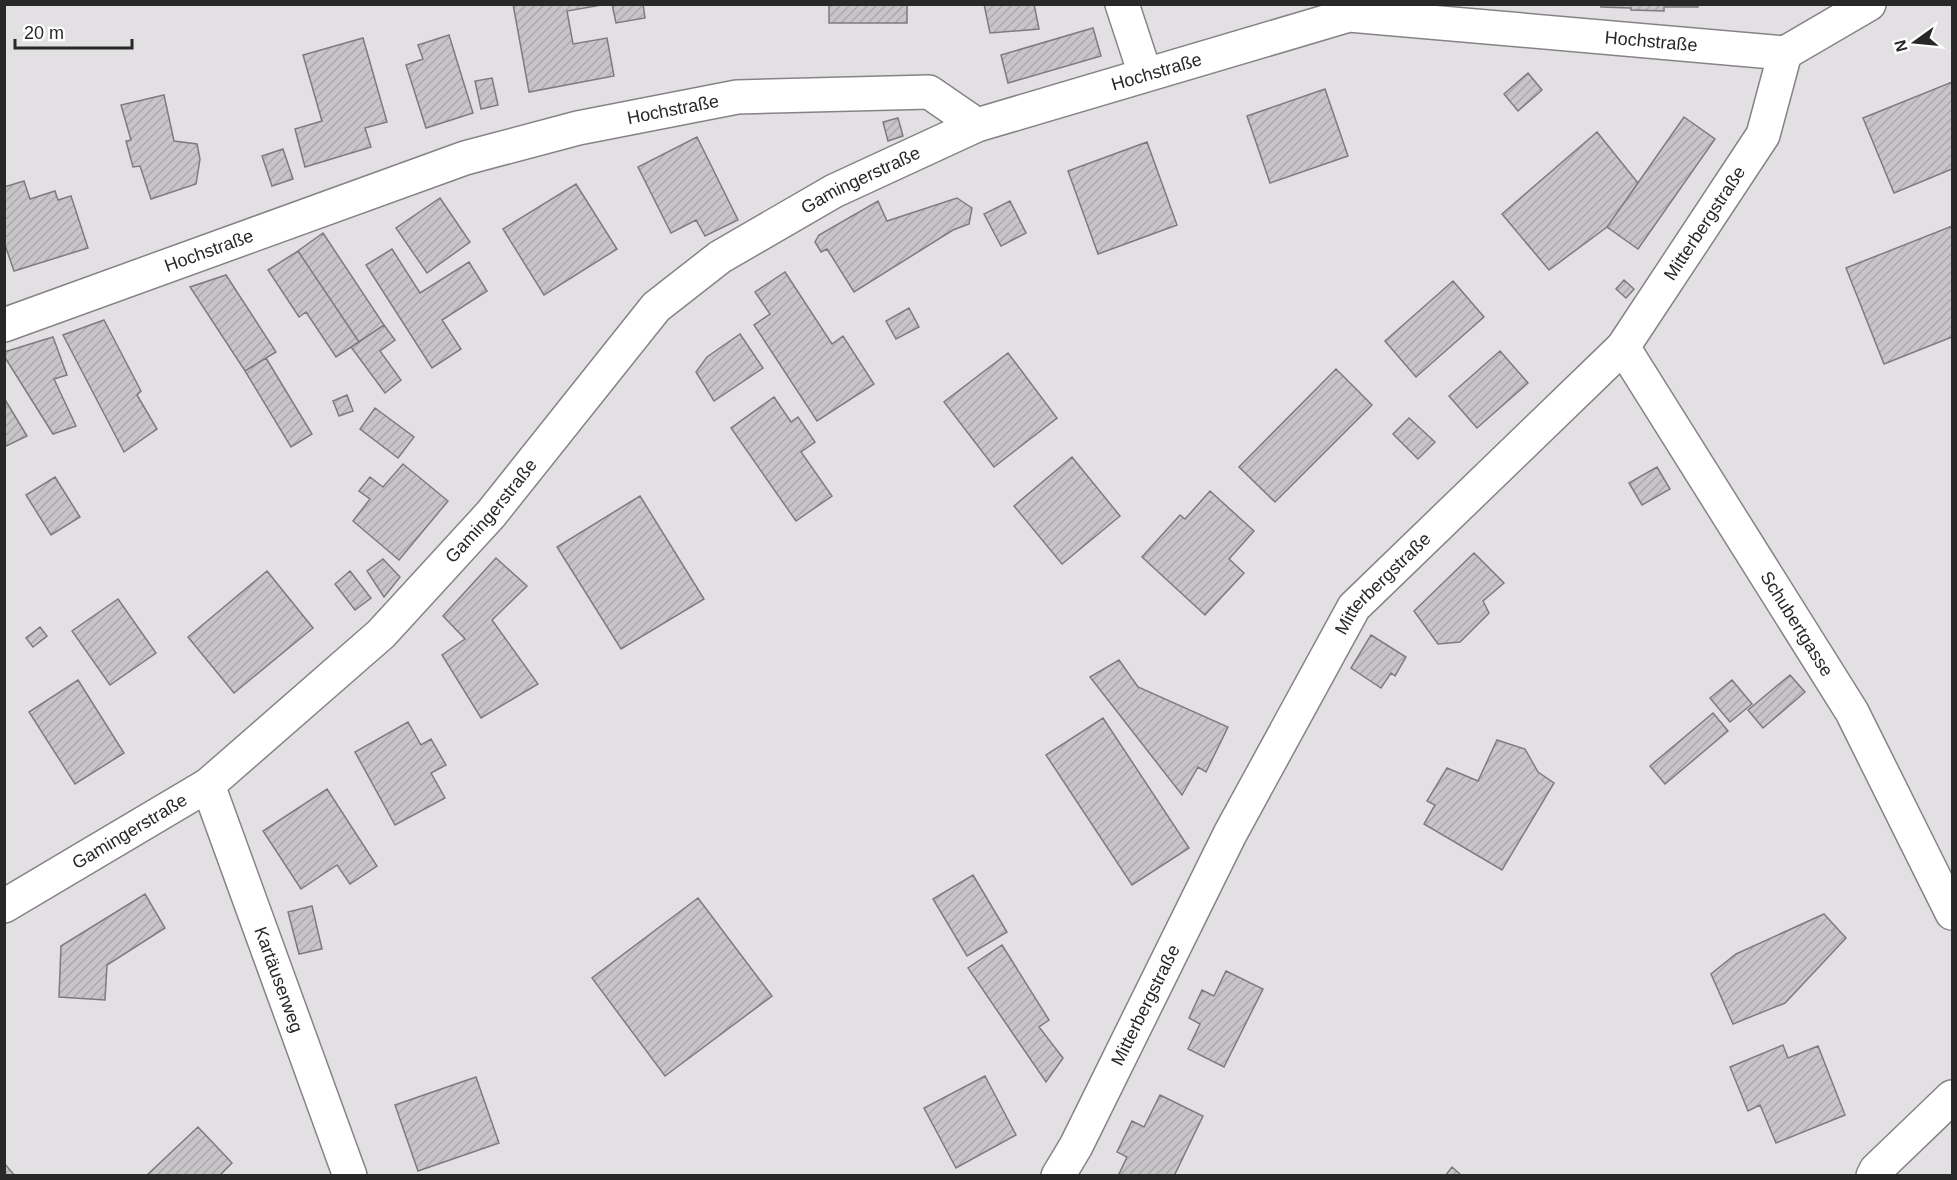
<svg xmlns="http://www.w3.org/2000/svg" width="1957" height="1180" viewBox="0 0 1957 1180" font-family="Helvetica,sans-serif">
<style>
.building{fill:url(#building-hatch);stroke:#7e7b7e;stroke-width:1.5}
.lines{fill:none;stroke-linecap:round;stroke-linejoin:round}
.street-casing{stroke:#868386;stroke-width:36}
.street{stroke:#fff;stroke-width:33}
.labels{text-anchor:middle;stroke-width:5;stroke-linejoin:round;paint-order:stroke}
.street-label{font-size:18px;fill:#292829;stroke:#fff}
</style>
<defs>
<pattern id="building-hatch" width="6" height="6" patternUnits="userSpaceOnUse" patternTransform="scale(1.5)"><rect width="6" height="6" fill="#c8c5c9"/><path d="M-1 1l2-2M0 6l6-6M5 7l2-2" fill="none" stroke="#aca9ad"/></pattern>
</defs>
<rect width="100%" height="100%" fill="#e3e0e3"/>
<path class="building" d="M 513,4 L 607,4 L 567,11 L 573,44 L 607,38 L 614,76 L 529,92 Z
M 612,4 L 643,4 L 645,18 L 616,23 Z
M 829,4 L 907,4 L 907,23 L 829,23 Z
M 984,4 L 1034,4 L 1039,29 L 990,33 Z
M 1601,4 L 1698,4 L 1698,7 L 1664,7 L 1664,11 L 1631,10 L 1631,8 L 1601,7 Z
M 1093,28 L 1101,56 L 1008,83 L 1001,55 Z
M 449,35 L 473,113 L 426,128 L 406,65 L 423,59 L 418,45 Z
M 363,38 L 387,122 L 365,128 L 371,147 L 305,167 L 295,129 L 322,121 L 303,55 Z
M 1528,73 L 1542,90 L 1518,111 L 1504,94 Z
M 492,78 L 498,105 L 481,109 L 475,81 Z
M 1952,82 L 1952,169 L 1894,193 L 1863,118 Z
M 1325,89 L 1348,156 L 1270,183 L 1247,116 Z
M 164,95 L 174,141 L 197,144 L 200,159 L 196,184 L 151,199 L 140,166 L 133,167 L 126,141 L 131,140 L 121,105 Z
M 1684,117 L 1715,139 L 1638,249 L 1607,227 Z
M 898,118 L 903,136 L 888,141 L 883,122 Z
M 1597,132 L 1638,183 L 1607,227 L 1549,270 L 1502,214 Z
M 697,137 L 738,220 L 705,236 L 696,220 L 671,233 L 638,167 Z
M 1147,142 L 1177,225 L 1098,254 L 1068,171 Z
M 283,149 L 293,179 L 272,186 L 262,156 Z
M 24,181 L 30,199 L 55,191 L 58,200 L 71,196 L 88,248 L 14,271 L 4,242 L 4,187 Z
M 576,184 L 617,249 L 544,295 L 503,229 Z
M 440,198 L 470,242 L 427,273 L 396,228 Z
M 957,198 L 972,208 L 969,224 L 953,230 L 854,292 L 827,249 L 821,252 L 815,242 L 819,235 L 878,201 L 887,221 Z
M 1010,201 L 1026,233 L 1001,246 L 984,214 Z
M 1952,226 L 1952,337 L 1884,364 L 1846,268 Z
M 323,233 L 384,325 L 359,342 L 298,251 Z
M 392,249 L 420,293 L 469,262 L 487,291 L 442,320 L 461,349 L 432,368 L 366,265 Z
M 298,251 L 359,342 L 336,357 L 306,312 L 299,317 L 268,270 Z
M 785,272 L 832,344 L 843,336 L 874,384 L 817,421 L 754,325 L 770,314 L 755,292 Z
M 226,275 L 276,352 L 245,371 L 190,287 Z
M 1624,280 L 1634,289 L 1626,298 L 1616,289 Z
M 1453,281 L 1484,317 L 1416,377 L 1385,341 Z
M 909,308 L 919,327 L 896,339 L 886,321 Z
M 104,320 L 141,391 L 137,395 L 157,429 L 124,452 L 63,335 Z
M 384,325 L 395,340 L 380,351 L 401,380 L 385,393 L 351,347 Z
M 740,334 L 763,368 L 714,401 L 696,372 L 707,357 Z
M 53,337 L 67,375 L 54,379 L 76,426 L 53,434 L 4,356 L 4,352 Z
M 1500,351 L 1528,383 L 1477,428 L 1449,396 Z
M 1008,353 L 1057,418 L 994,467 L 944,402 Z
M 266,358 L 312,434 L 291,447 L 245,371 Z
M 1336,369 L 1372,405 L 1275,502 L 1239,467 Z
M 347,395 L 353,411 L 339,416 L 333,401 Z
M 774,397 L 791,422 L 798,417 L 815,442 L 801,452 L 832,496 L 796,521 L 731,428 Z
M 4,398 L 27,436 L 4,447 Z
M 375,408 L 414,437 L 398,458 L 360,429 Z
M 1409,418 L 1435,442 L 1418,459 L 1393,434 Z
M 1072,457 L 1120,516 L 1062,564 L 1014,506 Z
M 403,464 L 448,501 L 399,560 L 353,521 L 370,499 L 359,491 L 370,477 L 383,487 Z
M 1657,467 L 1670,489 L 1642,505 L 1629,483 Z
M 55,477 L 80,517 L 51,535 L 26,495 Z
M 1210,491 L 1254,531 L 1229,559 L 1244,573 L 1205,615 L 1142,557 L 1180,515 L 1185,519 Z
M 640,496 L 704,599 L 621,649 L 557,547 Z
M 1474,553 L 1504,583 L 1483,601 L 1489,613 L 1460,642 L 1438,644 L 1414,611 Z
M 496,558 L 527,586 L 492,620 L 538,684 L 481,718 L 442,655 L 465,639 L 443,616 Z
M 383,559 L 400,577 L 384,597 L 367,571 Z
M 267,571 L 313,628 L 234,693 L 188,637 Z
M 350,571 L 371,598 L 355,610 L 335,584 Z
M 118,599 L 156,653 L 110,685 L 72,631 Z
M 40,627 L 47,636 L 33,647 L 26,638 Z
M 1371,635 L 1406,657 L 1395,676 L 1391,673 L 1381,688 L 1351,668 Z
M 1119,660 L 1138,687 L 1228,727 L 1206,772 L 1198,767 L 1182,795 L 1090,677 Z
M 1790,675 L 1805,692 L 1763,728 L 1748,710 Z
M 78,680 L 124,753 L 75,784 L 29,712 Z
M 1732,680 L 1752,704 L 1730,722 L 1710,698 Z
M 1713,713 L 1728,731 L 1665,784 L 1650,766 Z
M 1103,718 L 1189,848 L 1132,885 L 1046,755 Z
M 408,722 L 421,745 L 431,739 L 446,765 L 431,773 L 445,798 L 395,825 L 355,752 Z
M 1497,740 L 1525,749 L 1538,772 L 1554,783 L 1502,870 L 1424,824 L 1435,805 L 1427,801 L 1447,768 L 1478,781 Z
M 327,789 L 377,866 L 350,884 L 337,865 L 301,889 L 263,831 Z
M 973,875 L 1007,932 L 967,956 L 933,899 Z
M 145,894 L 165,928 L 107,965 L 105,1000 L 59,997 L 61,946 Z
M 698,898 L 772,996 L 665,1076 L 592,978 Z
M 312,906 L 322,949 L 299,954 L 288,912 Z
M 1824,914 L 1846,938 L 1785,1003 L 1733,1024 L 1711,974 L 1736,954 Z
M 1002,945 L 1049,1020 L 1039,1027 L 1063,1058 L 1046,1082 L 968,968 Z
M 1226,971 L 1263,989 L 1224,1067 L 1188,1049 L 1200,1024 L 1189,1018 L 1202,990 L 1214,996 Z
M 1783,1045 L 1788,1058 L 1818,1046 L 1845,1115 L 1776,1143 L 1760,1105 L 1748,1111 L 1730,1067 Z
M 985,1076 L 1016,1135 L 956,1168 L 924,1108 Z
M 476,1077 L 499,1143 L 418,1171 L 395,1105 Z
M 1160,1095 L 1203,1116 L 1174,1176 L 1118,1176 L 1127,1157 L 1117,1152 L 1132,1121 L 1144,1127 Z
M 198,1127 L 232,1163 L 219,1176 L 146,1176 Z
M 4,1163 L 15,1176 L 4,1176 Z
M 1452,1167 L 1462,1176 L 1445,1176 Z"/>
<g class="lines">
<defs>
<g id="street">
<path d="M 1122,4 L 1145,74"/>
<path id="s1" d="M 4,325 L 465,158 L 578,128 L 737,97 L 929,92 L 977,125"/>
<path id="s2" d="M 1623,347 L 1852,712 L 1952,913"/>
<path id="s3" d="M 208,785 L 350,1176"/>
<path id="s4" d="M 4,906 L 208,785 L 381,634 L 491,514 L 656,307 L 720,257 L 834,191 L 977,125 L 1349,15 L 1785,53 L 1869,4"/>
<path id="s5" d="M 1058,1176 L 1076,1146 L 1230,834 L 1354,607 L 1623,347 L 1763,135 L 1785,53"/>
<path d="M 1873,1176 L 1876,1170 L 1952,1097"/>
</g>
</defs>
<use href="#street" class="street-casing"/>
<use href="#street" class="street"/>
</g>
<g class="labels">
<g class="street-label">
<text dy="6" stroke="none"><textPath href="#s4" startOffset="1956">Hochstraße</textPath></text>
<text dy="6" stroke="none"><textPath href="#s4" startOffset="1452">Hochstraße</textPath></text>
<text dy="6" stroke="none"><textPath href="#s1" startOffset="704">Hochstraße</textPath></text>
<text dy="6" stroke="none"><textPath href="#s4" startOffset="1136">Gamingerstraße</textPath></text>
<text dy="6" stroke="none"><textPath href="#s5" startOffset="1164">Mitterbergstraße</textPath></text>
<text dy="6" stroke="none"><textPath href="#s1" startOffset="218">Hochstraße</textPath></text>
<text dy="6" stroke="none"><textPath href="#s4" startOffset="632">Gamingerstraße</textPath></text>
<text dy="6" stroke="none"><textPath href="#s5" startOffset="678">Mitterbergstraße</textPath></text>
<text dy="6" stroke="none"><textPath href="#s2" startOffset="327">Schubertgasse</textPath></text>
<text dy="6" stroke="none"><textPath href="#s4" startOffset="146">Gamingerstraße</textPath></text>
<text dy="6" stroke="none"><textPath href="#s3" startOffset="207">Kartäuserweg</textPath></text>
<text dy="6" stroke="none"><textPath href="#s5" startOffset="192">Mitterbergstraße</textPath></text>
</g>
</g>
<rect width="1957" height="1180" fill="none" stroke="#292829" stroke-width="12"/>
<g transform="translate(1915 42) rotate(255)" stroke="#ffffff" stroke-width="4.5" paint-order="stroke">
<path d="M0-4.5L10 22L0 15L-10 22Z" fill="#292829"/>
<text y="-9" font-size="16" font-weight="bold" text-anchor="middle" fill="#292829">N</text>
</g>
<path d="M15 39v9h117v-9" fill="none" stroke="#292829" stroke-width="3"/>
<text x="24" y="39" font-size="18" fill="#292829" stroke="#ffffff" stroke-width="4.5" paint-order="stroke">20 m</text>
</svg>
